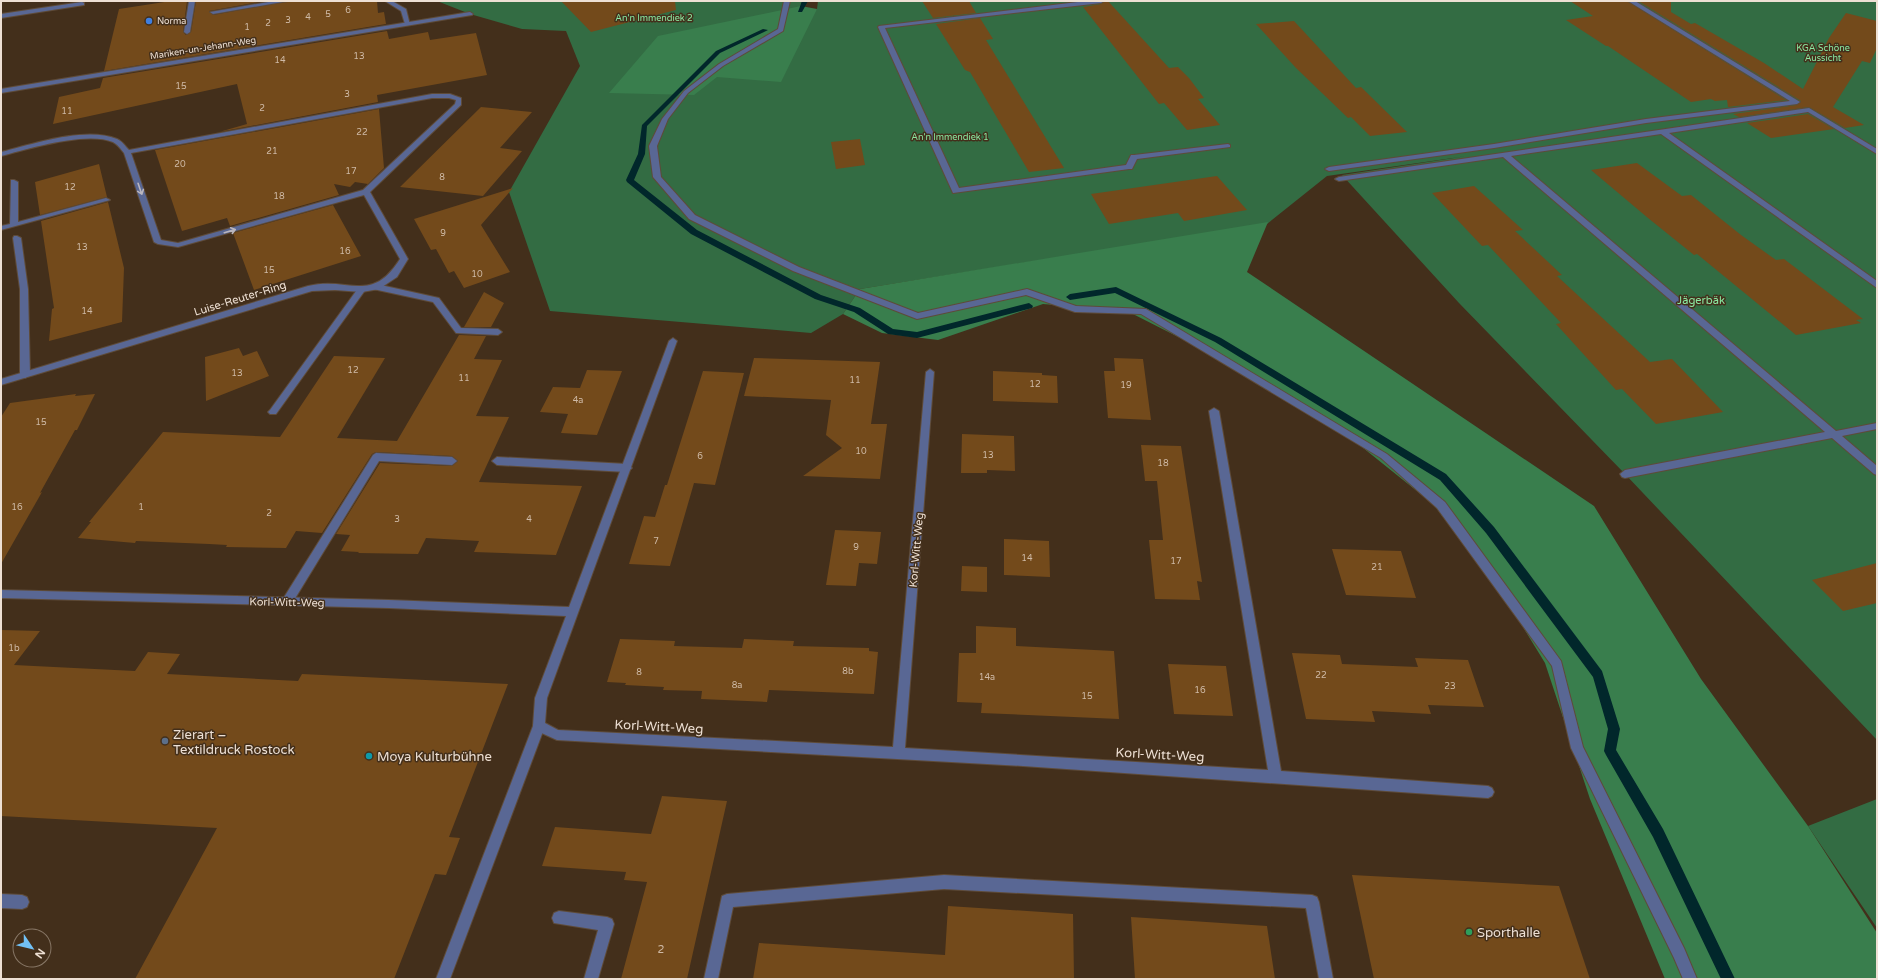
<svg xmlns="http://www.w3.org/2000/svg" width="1878" height="980" viewBox="0 0 1878 980" font-family="'Varela Round',sans-serif">
<style>
.green{fill:#336c43}
.forest{fill:#397e4d}
.lines{fill:none;stroke-linecap:round;stroke-linejoin:round}
.stream{fill:#01272b;fill-rule:evenodd}
.building{fill:#734a1b}
.lane-casing{stroke:#5e4b39;stroke-width:2}
.street-casing{stroke:#5e4b39;stroke-width:2}
.lane{fill:#596794;fill-rule:evenodd}
.street{fill:#596794;fill-rule:evenodd}
.oneway{stroke:#bab6be}
.shop-dot{fill:#3f7fe0;stroke:#432f1b;stroke-width:1.5}
.service-dot{fill:#5c6f8a;stroke:#432f1b;stroke-width:1.5}
.culture-dot{fill:#0f9aa8;stroke:#432f1b;stroke-width:1.5}
.leisure-dot{fill:#2e9e5b;stroke:#432f1b;stroke-width:1.5}
.labels{text-anchor:middle;stroke-width:3;stroke-linejoin:round;paint-order:stroke}
.number-label{font-size:9px;fill:#cfbaa6}
.far-park-label{font-size:9px;fill:#8be9a2;stroke:#432f1b}
.far-poi-label{font-size:9px;fill:#eee0d4;stroke:#432f1b;text-anchor:start}
.far-street-label{font-size:9px;fill:#eee0d4;stroke:#432f1b}
.street-label{font-size:11px;fill:#eee0d4;stroke:#432f1b}
.park-label{font-size:11px;fill:#8be9a2;stroke:#432f1b}
.near-number-label{font-size:11px;fill:#cfbaa6}
.near-street-label{font-size:13px;fill:#eee0d4;stroke:#432f1b}
.near-poi-label{font-size:13px;fill:#eee0d4;stroke:#432f1b;text-anchor:start}
</style>
<rect width="100%" height="100%" fill="#432f1b"/>
<path class="green" d="M 437,1 L 802,1 L 801,6 L 782,30 L 817,9 L 818,1 L 1877,1 L 1877,740 L 1625,474 L 1459,303 L 1342,175 L 1467,156 L 1327,176 L 1267,224 L 860,289 L 843,314 L 811,333 L 550,311 L 509,192 L 580,66 L 566,31 L 522,29 L 470,14 Z
M 1877,799 L 1877,928 L 1808,826 Z"/>
<path class="forest" d="M 801,6 L 817,9 L 781,82 L 717,77 L 694,95 L 609,93 L 658,36 Z
M 1268,222 L 1247,272 L 1594,506 L 1701,679 L 1808,826 L 1877,933 L 1877,979 L 1665,979 L 1590,799 L 1545,663 L 1502,593 L 1433,504 L 1357,443 L 1198,347 L 1127,311 L 1043,304 L 938,340 L 882,333 L 843,314 L 860,289 Z"/>
<g class="lines">
<path class="stream" d="M 802,1 L 808,1 L 802,12 L 798,12 Z
M 763,29 L 768,30 L 720,53 L 647,126 L 645,154 L 634,180 L 697,230 L 821,295 L 860,308 L 893,329 L 917,332 L 1029,303 L 1033,306 L 1032,308 L 917,338 L 888,334 L 854,312 L 815,299 L 691,234 L 627,182 L 626,180 L 638,154 L 642,125 L 716,51 Z
M 1116,287 L 1221,338 L 1446,474 L 1494,527 L 1602,671 L 1620,729 L 1616,750 L 1663,829 L 1735,979 L 1721,979 L 1653,837 L 1606,755 L 1604,751 L 1608,729 L 1593,677 L 1486,533 L 1440,480 L 1215,342 L 1115,293 L 1070,300 L 1066,297 L 1070,294 Z"/>
</g>
<path class="building" d="M 171,1 L 187,1 L 183,32 L 186,35 L 191,32 L 196,1 L 265,1 L 209,11 L 213,15 L 289,1 L 377,1 L 378,13 L 384,12 L 386,24 L 104,71 L 119,9 Z
M 561,1 L 675,1 L 676,10 L 591,32 Z
M 922,1 L 969,1 L 976,13 L 933,18 Z
M 1105,1 L 1108,1 L 1169,68 L 1178,67 L 1189,78 L 1204,98 L 1198,99 L 1220,125 L 1187,130 L 1164,103 L 1159,104 L 1083,7 L 1101,4 Z
M 1570,1 L 1627,1 L 1786,100 L 1728,107 L 1727,100 L 1715,101 L 1711,99 L 1691,102 L 1608,46 L 1606,46 L 1566,20 L 1593,16 Z
M 1638,1 L 1671,1 L 1671,12 L 1691,24 L 1695,23 L 1764,63 L 1803,89 L 1829,38 L 1846,13 L 1877,21 L 1877,48 L 1870,63 L 1862,61 L 1833,107 L 1864,125 L 1845,128 L 1809,107 L 1739,117 L 1733,114 L 1797,105 L 1801,101 Z
M 980,18 L 993,39 L 986,40 L 1064,168 L 1029,172 L 970,72 L 965,70 L 936,24 Z
M 1294,21 L 1356,88 L 1361,87 L 1407,132 L 1370,136 L 1351,117 L 1348,118 L 1296,68 L 1256,24 Z
M 387,31 L 389,39 L 428,32 L 430,40 L 476,33 L 487,75 L 377,95 L 378,102 L 219,132 L 247,124 L 237,84 L 53,124 L 59,97 L 100,88 L 103,78 Z
M 481,107 L 532,112 L 500,148 L 522,151 L 483,196 L 400,187 Z
M 379,109 L 384,168 L 368,184 L 355,182 L 350,187 L 334,184 L 339,195 L 230,226 L 227,218 L 182,231 L 155,150 Z
M 1808,114 L 1834,129 L 1771,138 L 1747,123 Z
M 860,139 L 865,165 L 836,169 L 831,142 Z
M 1637,163 L 1682,196 L 1691,195 L 1741,235 L 1776,260 L 1784,259 L 1863,319 L 1856,320 L 1861,323 L 1796,335 L 1697,254 L 1694,255 L 1648,218 L 1591,170 Z
M 99,164 L 107,197 L 40,215 L 35,182 Z
M 1217,176 L 1247,210 L 1184,221 L 1178,213 L 1109,224 L 1091,194 Z
M 1474,186 L 1523,230 L 1515,231 L 1562,275 L 1557,276 L 1650,362 L 1672,359 L 1723,412 L 1656,424 L 1622,389 L 1616,390 L 1556,324 L 1561,323 L 1488,245 L 1482,246 L 1432,193 Z
M 513,188 L 481,225 L 510,272 L 464,288 L 454,271 L 449,273 L 436,249 L 431,250 L 414,219 Z
M 108,202 L 124,268 L 122,322 L 49,341 L 52,309 L 54,308 L 41,221 Z
M 333,205 L 361,256 L 254,290 L 233,233 Z
M 484,292 L 504,303 L 491,327 L 464,327 Z
M 459,335 L 486,336 L 474,359 L 502,360 L 476,416 L 509,417 L 479,482 L 582,486 L 556,555 L 474,552 L 479,541 L 426,538 L 418,554 L 358,553 L 359,552 L 341,551 L 350,535 L 336,534 L 380,463 L 452,466 L 458,461 L 452,456 L 376,452 L 372,454 L 322,533 L 296,531 L 286,548 L 226,547 L 227,545 L 209,544 L 136,541 L 135,543 L 78,538 L 91,522 L 89,522 L 163,432 L 280,437 L 334,356 L 385,358 L 337,438 L 397,441 Z
M 239,348 L 243,356 L 257,351 L 269,376 L 206,401 L 205,357 Z
M 754,358 L 880,362 L 871,424 L 887,424 L 880,479 L 803,476 L 842,448 L 826,435 L 831,400 L 744,396 Z
M 1114,358 L 1143,359 L 1151,420 L 1108,418 L 1104,371 L 1115,371 Z
M 587,370 L 622,371 L 597,435 L 561,433 L 568,414 L 540,412 L 553,387 L 580,388 Z
M 703,371 L 744,373 L 715,485 L 694,483 L 670,566 L 629,564 L 644,516 L 655,517 L 665,485 L 667,485 Z
M 993,371 L 1042,373 L 1042,375 L 1057,376 L 1058,403 L 993,401 Z
M 76,394 L 75,396 L 95,394 L 77,430 L 75,430 L 40,493 L 42,492 L 1,564 L 1,417 L 10,403 Z
M 962,434 L 1014,436 L 1015,471 L 987,470 L 987,473 L 961,473 Z
M 1141,445 L 1181,446 L 1202,582 L 1197,581 L 1200,600 L 1155,599 L 1149,540 L 1163,540 L 1157,481 L 1145,481 Z
M 835,530 L 881,532 L 877,564 L 859,563 L 856,586 L 826,585 Z
M 1004,539 L 1049,541 L 1050,577 L 1004,575 Z
M 1332,549 L 1401,551 L 1416,598 L 1346,595 Z
M 1877,563 L 1877,603 L 1843,611 L 1812,580 Z
M 962,566 L 987,567 L 987,592 L 961,591 Z
M 976,626 L 1016,628 L 1016,646 L 1114,651 L 1119,719 L 981,713 L 982,703 L 957,702 L 959,653 L 976,653 Z
M 1,630 L 40,631 L 14,665 L 135,671 L 148,652 L 180,654 L 167,674 L 298,681 L 302,674 L 508,684 L 449,837 L 460,838 L 446,875 L 435,874 L 394,979 L 135,979 L 217,828 L 1,816 Z
M 620,639 L 675,641 L 674,646 L 742,648 L 744,639 L 794,641 L 793,646 L 869,648 L 869,651 L 878,652 L 874,694 L 769,690 L 767,702 L 701,699 L 702,691 L 663,690 L 664,687 L 625,685 L 626,683 L 607,682 Z
M 1292,653 L 1340,655 L 1342,664 L 1418,667 L 1415,658 L 1468,660 L 1484,707 L 1428,705 L 1431,714 L 1372,711 L 1375,722 L 1306,719 Z
M 1168,664 L 1226,666 L 1233,716 L 1174,714 Z
M 662,796 L 727,801 L 687,979 L 621,979 L 647,882 L 624,880 L 626,872 L 542,866 L 555,827 L 651,834 Z
M 1352,875 L 1559,886 L 1590,979 L 1374,979 Z
M 948,906 L 1073,914 L 1074,979 L 753,979 L 759,943 L 945,955 Z
M 1131,917 L 1267,926 L 1275,979 L 1135,979 Z"/>
<g class="lines">
<defs>
<path id="lane" d="M 189,1 L 195,1 L 190,32 L 187,34 L 184,32 Z
M 274,1 L 288,1 L 213,14 L 210,12 Z
M 385,1 L 392,1 L 406,9 L 410,25 L 405,24 L 401,11 Z
M 784,1 L 790,1 L 783,31 L 723,66 L 688,93 L 668,119 L 657,146 L 661,177 L 695,215 L 799,267 L 918,313 L 1027,289 L 1076,306 L 1146,309 L 1387,454 L 1445,502 L 1561,661 L 1583,747 L 1684,948 L 1697,979 L 1683,979 L 1674,958 L 1571,748 L 1552,666 L 1437,508 L 1381,458 L 1141,314 L 1075,312 L 1026,295 L 917,319 L 793,271 L 689,219 L 653,177 L 649,146 L 662,119 L 684,91 L 719,64 L 778,29 Z
M 1086,1 L 1104,1 L 1101,3 L 885,28 L 959,188 L 1126,165 L 1131,155 L 1134,155 L 1228,144 L 1230,145 L 1230,147 L 1137,159 L 1132,169 L 1129,169 L 953,193 L 878,27 L 879,26 Z
M 1628,1 L 1635,1 L 1800,102 L 1797,104 L 1646,123 L 1494,148 L 1329,171 L 1325,169 L 1329,167 L 1494,144 L 1646,119 L 1790,101 Z
M 82,2 L 84,3 L 84,5 L 1,18 L 1,14 Z
M 1809,108 L 1877,149 L 1877,154 L 1808,112 L 1669,133 L 1877,281 L 1877,288 L 1661,134 L 1511,156 L 1836,431 L 1877,423 L 1877,429 L 1842,436 L 1877,466 L 1877,475 L 1874,474 L 1832,438 L 1625,478 L 1622,477 L 1620,474 L 1625,470 L 1825,432 L 1503,157 L 1339,181 L 1335,179 L 1339,177 Z
M 11,180 L 14,180 L 18,182 L 18,222 L 106,198 L 110,200 L 1,230 L 1,226 L 10,224 Z
M 14,236 L 17,236 L 21,238 L 28,289 L 30,375 L 25,378 L 20,375 L 20,289 L 13,238 Z
M 376,284 L 439,298 L 461,328 L 498,329 L 502,332 L 498,335 L 456,333 L 433,302 L 373,289 L 372,287 Z
M 362,286 L 366,289 L 276,414 L 270,414 L 268,412 L 270,410 L 359,287 Z
M 376,453 L 452,457 L 457,461 L 452,465 L 379,461 L 291,605 L 287,606 L 283,605 L 282,602 L 283,599 L 373,455 Z
M 497,457 L 627,464 L 632,468 L 627,472 L 497,465 L 492,461 Z
M 539,721 L 543,722 L 545,726 L 450,979 L 436,979 L 533,726 L 535,722 Z
M 944,875 L 1312,895 L 1317,897 L 1319,902 L 1333,979 L 1319,979 L 1306,908 L 944,889 L 733,907 L 718,979 L 704,979 L 722,896 L 727,894 Z
M 1,894 L 22,895 L 27,897 L 29,902 L 27,907 L 22,909 L 1,908 Z
M 559,911 L 607,917 L 612,919 L 614,924 L 598,979 L 584,979 L 598,930 L 554,923 L 552,918 L 554,913 Z"/>
<path id="street" d="M 470,12 L 473,14 L 472,15 L 1,93 L 1,89 Z
M 432,94 L 450,94 L 461,98 L 461,105 L 370,192 L 408,259 L 397,277 L 379,289 L 362,292 L 335,290 L 312,291 L 1,385 L 1,379 L 308,286 C 349,276 371,305 400,259 L 364,195 L 178,247 L 158,244 L 154,242 L 124,153 C 121,149 117,144 113,142 C 86,131 28,149 1,156 L 1,152 C 33,144 86,126 117,139 C 122,141 125,146 129,150 ZM 432,98 L 449,98 L 456,100 L 455,104 L 363,190 L 178,243 L 161,240 L 131,153 Z
M 673,338 L 677,341 L 547,698 L 545,723 L 558,730 L 893,747 L 926,372 L 930,369 L 934,372 L 905,748 L 1268,770 L 1209,411 L 1214,408 L 1219,411 L 1281,771 L 1488,786 L 1492,788 L 1494,792 L 1492,796 L 1488,798 L 1023,766 L 557,740 L 535,730 L 533,726 L 535,698 L 566,616 L 389,608 L 1,598 L 1,590 L 389,600 L 569,607 L 669,341 Z"/>
</defs>
<use href="#lane" class="lane-casing"/>
<use href="#street" class="street-casing"/>
<use href="#lane" class="lane"/>
<use href="#street" class="street"/>
</g>
<defs><path id="oneway-shaft" d="M-6 0H5M1.5-3L5.5 0L1.5 3" fill="none" stroke-width="1.6" stroke-linecap="round" stroke-linejoin="round"/></defs>
<g class="oneway">
<use href="#oneway-shaft" transform="translate(140 189) rotate(71)"/>
<use href="#oneway-shaft" transform="translate(230 231) rotate(-16)"/>
</g>
<circle class="shop-dot" cx="149" cy="21" r="4"/>
<circle class="service-dot" cx="165" cy="741" r="4"/>
<circle class="culture-dot" cx="369" cy="756" r="4"/>
<circle class="leisure-dot" cx="1469" cy="932" r="4"/>
<g class="labels">
<g class="number-label">
<text x="348" y="13">6</text>
<text x="328" y="17">5</text>
<text x="308" y="20">4</text>
<text x="288" y="23">3</text>
<text x="268" y="26">2</text>
<text x="247" y="30">1</text>
<text x="359" y="59">13</text>
<text x="280" y="63">14</text>
<text x="181" y="89">15</text>
<text x="347" y="97">3</text>
<text x="262" y="111">2</text>
<text x="67" y="114">11</text>
<text x="362" y="135">22</text>
<text x="272" y="154">21</text>
<text x="180" y="167">20</text>
<text x="351" y="174">17</text>
<text x="442" y="180">8</text>
<text x="70" y="190">12</text>
<text x="279" y="199">18</text>
<text x="443" y="236">9</text>
<text x="82" y="250">13</text>
<text x="345" y="254">16</text>
<text x="269" y="273">15</text>
<text x="477" y="277">10</text>
<text x="87" y="314">14</text>
<text x="353" y="373">12</text>
<text x="237" y="376">13</text>
<text x="464" y="381">11</text>
<text x="855" y="383">11</text>
<text x="1035" y="387">12</text>
<text x="1126" y="388">19</text>
<text x="578" y="403">4a</text>
<text x="41" y="425">15</text>
<text x="861" y="454">10</text>
<text x="988" y="458">13</text>
<text x="700" y="459">6</text>
<text x="1163" y="466">18</text>
<text x="17" y="510">16</text>
<text x="141" y="510">1</text>
<text x="269" y="516">2</text>
<text x="397" y="522">3</text>
<text x="529" y="522">4</text>
<text x="656" y="544">7</text>
<text x="856" y="550">9</text>
<text x="1027" y="561">14</text>
<text x="1176" y="564">17</text>
<text x="1377" y="570">21</text>
<text x="14" y="651">1b</text>
<text x="848" y="674">8b</text>
<text x="639" y="675">8</text>
<text x="1321" y="678">22</text>
<text x="987" y="680">14a</text>
<text x="737" y="688">8a</text>
<text x="1450" y="689">23</text>
<text x="1200" y="693">16</text>
<text x="1087" y="699">15</text>
</g>
<g class="far-park-label">
<text x="654" y="21">An'n Immendiek 2</text>
<text x="1823" y="51">KGA Schöne<tspan x="1823" dy="10">Aussicht</tspan></text>
<text x="950" y="140">An'n Immendiek 1</text>
</g>
<g class="far-poi-label">
<text x="157" y="24">Norma</text>
</g>
<g class="far-street-label">
<text transform="translate(203 48) rotate(-9)" y="3">Mariken-un-Jehann-Weg</text>
</g>
<g class="street-label">
<text transform="translate(240 298) rotate(-17)" y="4">Luise-Reuter-Ring</text>
<text transform="translate(916 550) rotate(-85)" y="4">Korl-Witt-Weg</text>
<text transform="translate(287 602) rotate(1)" y="4">Korl-Witt-Weg</text>
</g>
<g class="park-label">
<text x="1701" y="304">Jägerbäk</text>
</g>
<g class="near-number-label">
<text x="661" y="953">2</text>
</g>
<g class="near-street-label">
<text transform="translate(659 726) rotate(3)" y="5">Korl-Witt-Weg</text>
<text transform="translate(1160 754) rotate(3)" y="5">Korl-Witt-Weg</text>
</g>
<g class="near-poi-label">
<text x="173" y="739">Zierart –<tspan x="173" dy="15">Textildruck Rostock</tspan></text>
<text x="377" y="761">Moya Kulturbühne</text>
<text x="1477" y="937">Sporthalle</text>
</g>
</g>
<rect width="1878" height="980" fill="none" stroke="#eee0d4" stroke-width="4"/>
<g transform="translate(32 948) rotate(125)"><circle r="19" fill="#432f1b" stroke="#877665"/>
<path d="M0-3L7 15L0 10L-7 15Z" fill="#72c1f5"/>
<text y="-6" font-size="11" font-weight="bold" text-anchor="middle" fill="#eee0d4">N</text>
</g>
</svg>
